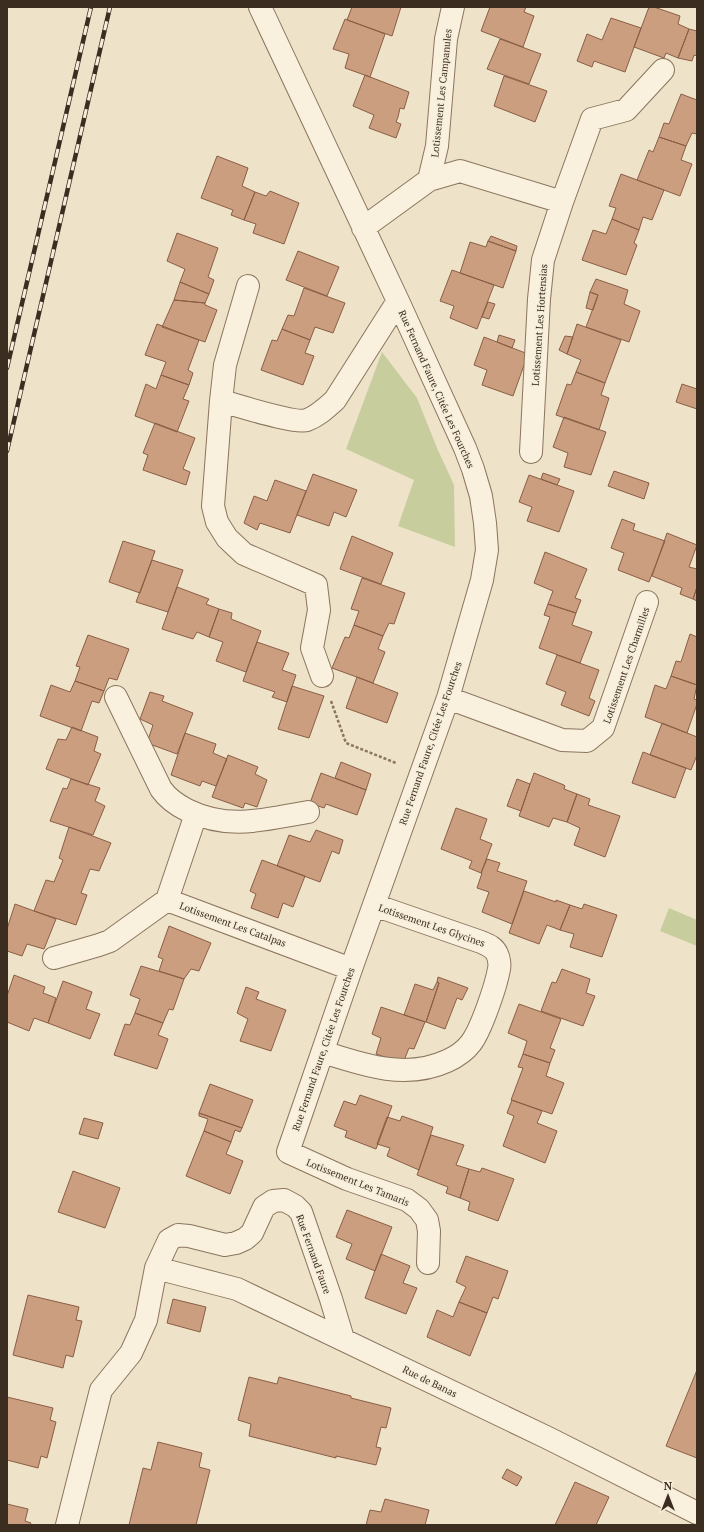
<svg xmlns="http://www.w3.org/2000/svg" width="704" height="1532" viewBox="0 0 704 1532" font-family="'PT Serif',serif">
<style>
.green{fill:#c8cd9d}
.building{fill:#cb9e80;stroke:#8a5e44}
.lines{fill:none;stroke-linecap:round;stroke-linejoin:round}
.minor-casing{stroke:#8b755e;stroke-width:24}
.path{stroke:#8b755e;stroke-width:2.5;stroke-dasharray:3 2;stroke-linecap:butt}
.minor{stroke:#f9f0dd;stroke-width:22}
.rail-casing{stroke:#3c2d21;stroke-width:4.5}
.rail{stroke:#f6edd9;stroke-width:3;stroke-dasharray:9;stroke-linecap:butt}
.labels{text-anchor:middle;stroke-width:3;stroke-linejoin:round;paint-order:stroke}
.street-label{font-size:10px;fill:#3c2d21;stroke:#f6edd9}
</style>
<rect width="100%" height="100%" fill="#eee2c9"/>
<path class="green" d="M 382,352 L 417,398 L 437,448 L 454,485 L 455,547 L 398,526 L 414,480 L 346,449 Z
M 669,908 L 697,920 L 697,946 L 660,931 Z"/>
<path class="building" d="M 352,7 L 401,7 L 392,36 L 347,20 Z
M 490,7 L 526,7 L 524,12 L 534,16 L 523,47 L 481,31 Z
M 649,7 L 654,7 L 680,16 L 678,24 L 689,29 L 678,58 L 666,53 L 664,58 L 634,47 Z
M 611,18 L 641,28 L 625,72 L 594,61 L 592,67 L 577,61 L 587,34 L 602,40 Z
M 345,19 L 385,34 L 370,77 L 345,68 L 349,54 L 333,49 Z
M 689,29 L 697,31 L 697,56 L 694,55 L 692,61 L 678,58 Z
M 500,39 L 541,54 L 529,84 L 487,69 Z
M 365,75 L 409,92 L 404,109 L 400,108 L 398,117 L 396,122 L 401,124 L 396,138 L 369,128 L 374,115 L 353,106 Z
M 504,76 L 547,91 L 535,122 L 494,106 Z
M 681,94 L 697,100 L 697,134 L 692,133 L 686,146 L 659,137 L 664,123 L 669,124 Z
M 659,137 L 686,146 L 681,160 L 692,164 L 680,196 L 637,180 L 649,150 L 653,152 Z
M 217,156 L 248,168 L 242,186 L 255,192 L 244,220 L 231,215 L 233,210 L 201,198 Z
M 621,174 L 664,190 L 652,220 L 643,217 L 639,230 L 612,219 L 616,208 L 609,206 Z
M 270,191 L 299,203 L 284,244 L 253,233 L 256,224 L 244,220 L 255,192 L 266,196 Z
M 612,219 L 639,230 L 634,243 L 637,245 L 626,275 L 582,260 L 593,230 L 606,234 Z
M 177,233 L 218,248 L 208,277 L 214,280 L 209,294 L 180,282 L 185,269 L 167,261 Z
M 491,236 L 517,246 L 516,251 L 488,241 Z
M 488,241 L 516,251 L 503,288 L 460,273 L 470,242 L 486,247 Z
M 298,251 L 339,267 L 327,296 L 286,280 Z
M 452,270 L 494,285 L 477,329 L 450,318 L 454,306 L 440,301 Z
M 596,279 L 628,290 L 624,304 L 640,311 L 629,342 L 586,327 L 598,295 L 590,292 Z
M 180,282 L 209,294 L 205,303 L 174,300 Z
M 304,288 L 345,303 L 333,333 L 315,327 L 310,340 L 282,329 L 288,315 L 294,316 Z
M 590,292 L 598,295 L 593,310 L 586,308 Z
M 174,300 L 205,303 L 205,305 L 217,310 L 205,342 L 162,327 Z
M 488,302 L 495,304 L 489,319 L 482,317 Z
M 157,324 L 199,340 L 188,370 L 193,373 L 189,385 L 161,375 L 166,362 L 145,355 Z
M 577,324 L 621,340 L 605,383 L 576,372 L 581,360 L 567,354 Z
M 282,329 L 310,340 L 305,353 L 314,356 L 303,385 L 261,370 L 272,340 L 277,341 Z
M 499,335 L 515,340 L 512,348 L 497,342 Z
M 565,336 L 573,337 L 567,354 L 559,350 Z
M 484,337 L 528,354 L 513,396 L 482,385 L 487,370 L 474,365 Z
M 576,372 L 605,383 L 601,395 L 609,398 L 599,430 L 556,415 L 567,384 L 571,385 Z
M 161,375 L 189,385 L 183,399 L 189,401 L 177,432 L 135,416 L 146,384 L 156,389 Z
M 682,384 L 697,389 L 697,409 L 676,402 Z
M 564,417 L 606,432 L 591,475 L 564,467 L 568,453 L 553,447 Z
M 155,423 L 195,438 L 183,469 L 190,472 L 186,485 L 143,470 L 148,455 L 143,453 Z
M 614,471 L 649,483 L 644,499 L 608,486 Z
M 543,473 L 560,479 L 557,485 L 541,479 Z
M 313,474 L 357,490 L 346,517 L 334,512 L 329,526 L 297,515 Z
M 529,475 L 574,491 L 559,532 L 527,521 L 532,507 L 519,502 Z
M 275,480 L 306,491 L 290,533 L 260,523 L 257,530 L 244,523 L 254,496 L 267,501 Z
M 622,519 L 635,524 L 633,530 L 665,541 L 649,582 L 618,570 L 624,553 L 611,548 Z
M 667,533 L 697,545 L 689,567 L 697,569 L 697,587 L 693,599 L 680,594 L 682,588 L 652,576 Z
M 352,536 L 393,553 L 381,584 L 340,569 Z
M 123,541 L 155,551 L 140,593 L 109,582 Z
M 545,552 L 587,569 L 575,598 L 581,600 L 576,613 L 548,604 L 553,591 L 534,583 Z
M 152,560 L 183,570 L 168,612 L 136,602 Z
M 362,578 L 405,593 L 394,624 L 389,623 L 383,636 L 354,625 L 359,611 L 351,609 Z
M 177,587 L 209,599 L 206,604 L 219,609 L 209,637 L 197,632 L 193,639 L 162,629 Z
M 697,587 L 697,601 L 693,599 Z
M 548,604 L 576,613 L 572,625 L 592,632 L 580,663 L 539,648 L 550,617 L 544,615 Z
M 219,609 L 232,613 L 231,619 L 261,631 L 246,672 L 216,661 L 223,642 L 209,637 Z
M 354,625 L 383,636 L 378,649 L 385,652 L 373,683 L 332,668 L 345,637 L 349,638 Z
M 690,634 L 697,637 L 697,685 L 671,676 L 676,661 L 681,662 Z
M 88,635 L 129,649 L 117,680 L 109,678 L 104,691 L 75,681 L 80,667 L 76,666 Z
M 257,642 L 289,653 L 282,670 L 296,675 L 287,702 L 272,697 L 275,692 L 243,681 Z
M 557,655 L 599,670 L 589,698 L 595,701 L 589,716 L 561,705 L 566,692 L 546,684 Z
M 671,676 L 697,685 L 694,699 L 697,700 L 697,704 L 687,733 L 645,717 L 655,685 L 666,689 Z
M 357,677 L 398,693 L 387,723 L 346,708 Z
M 75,681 L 104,691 L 99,703 L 92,701 L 81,731 L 40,716 L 51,685 L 70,692 Z
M 292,686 L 324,696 L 309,738 L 278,729 Z
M 150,692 L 164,696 L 162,701 L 193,713 L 177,754 L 147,743 L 153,725 L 140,719 Z
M 662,723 L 697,737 L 697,755 L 691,770 L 650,755 Z
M 72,727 L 98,737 L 94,751 L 101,754 L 88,785 L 46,769 L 58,739 L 66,740 Z
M 185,733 L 216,744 L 213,753 L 227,759 L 216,786 L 202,781 L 200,786 L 171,775 Z
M 643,752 L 686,768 L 675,798 L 632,783 Z
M 228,755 L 258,767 L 255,774 L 267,780 L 257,807 L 245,803 L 243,808 L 212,797 Z
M 341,762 L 371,774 L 366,790 L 335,778 Z
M 321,773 L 366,790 L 357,815 L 326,804 L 324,808 L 310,803 Z
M 534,773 L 564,785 L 565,786 L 564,789 L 577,794 L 567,822 L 553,818 L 549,827 L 519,816 Z
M 71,779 L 100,788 L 95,801 L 105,806 L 93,835 L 50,821 L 63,788 L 67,789 Z
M 517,779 L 530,784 L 521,811 L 507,806 Z
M 577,794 L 590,799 L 588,805 L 620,816 L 605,857 L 574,845 L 580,828 L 567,822 Z
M 456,808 L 487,819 L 480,839 L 492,844 L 481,873 L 469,868 L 472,861 L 441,849 Z
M 69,827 L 111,843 L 99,871 L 90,869 L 81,893 L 87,895 L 76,925 L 34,911 L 46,880 L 54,882 L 63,860 L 59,858 Z
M 316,830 L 343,840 L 339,854 L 332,851 L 320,882 L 277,866 L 289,835 L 310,842 Z
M 487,859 L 500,863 L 497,871 L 527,881 L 512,924 L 482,912 L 489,892 L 477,888 L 482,873 L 481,873 Z
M 262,860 L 305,876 L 293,907 L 283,903 L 278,918 L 251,908 L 256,894 L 250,891 Z
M 524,891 L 556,902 L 556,900 L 570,905 L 560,930 L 547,925 L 539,944 L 509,933 Z
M 15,904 L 56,919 L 44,949 L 27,944 L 22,956 L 7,951 L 7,929 Z
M 584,904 L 617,915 L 602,957 L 570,947 L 574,934 L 560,930 L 570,905 L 582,909 Z
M 169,926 L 211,943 L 199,971 L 191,969 L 184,979 L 159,971 L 163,959 L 158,957 Z
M 141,966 L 184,979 L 173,1010 L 169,1009 L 163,1023 L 135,1013 L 140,999 L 130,995 Z
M 562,969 L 590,979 L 586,993 L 595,996 L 583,1026 L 541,1011 L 552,982 L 556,983 Z
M 14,975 L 45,987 L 43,993 L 56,998 L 48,1023 L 34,1018 L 29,1031 L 7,1022 L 7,996 Z
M 438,977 L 468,988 L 462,1000 L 457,998 L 445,1029 L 426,1022 L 439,983 L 437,982 Z
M 63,981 L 92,992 L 86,1009 L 100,1014 L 90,1039 L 48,1023 Z
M 437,982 L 439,983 L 426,1022 L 404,1015 L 415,984 L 433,990 Z
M 246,987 L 259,992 L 256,999 L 286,1010 L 271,1051 L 240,1041 L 248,1019 L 237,1013 Z
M 519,1004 L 561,1019 L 550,1048 L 555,1050 L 550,1063 L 523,1054 L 527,1041 L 508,1033 Z
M 381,1007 L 425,1022 L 414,1049 L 409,1048 L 403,1063 L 376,1054 L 381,1038 L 372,1034 Z
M 135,1013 L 163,1023 L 158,1035 L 168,1039 L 157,1069 L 114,1055 L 125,1024 L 130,1025 Z
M 523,1054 L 550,1063 L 546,1076 L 564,1083 L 552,1114 L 511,1100 L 523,1068 L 518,1067 Z
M 210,1084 L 253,1100 L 242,1128 L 199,1113 Z
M 360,1095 L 392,1106 L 376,1149 L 345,1137 L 347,1131 L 334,1126 L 344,1101 L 356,1105 Z
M 512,1100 L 542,1111 L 537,1123 L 557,1131 L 545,1163 L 503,1146 L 514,1116 L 507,1113 Z
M 199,1113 L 242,1128 L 240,1132 L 235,1130 L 231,1142 L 204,1131 L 208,1119 L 199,1116 Z
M 402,1116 L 433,1127 L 419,1170 L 387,1156 L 390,1148 L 377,1144 L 387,1117 L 400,1121 Z
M 84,1118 L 103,1123 L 98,1139 L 79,1134 Z
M 204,1131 L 231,1142 L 226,1154 L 243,1161 L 230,1194 L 186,1176 Z
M 431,1135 L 464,1145 L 456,1165 L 469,1169 L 460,1198 L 446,1193 L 448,1187 L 417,1175 Z
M 482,1168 L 514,1179 L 498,1221 L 468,1210 L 470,1202 L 460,1198 L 469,1169 L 480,1172 Z
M 73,1171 L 120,1188 L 105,1228 L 58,1212 Z
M 347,1210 L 392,1227 L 375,1271 L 346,1259 L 352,1244 L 336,1237 Z
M 381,1254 L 410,1266 L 403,1283 L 417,1288 L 406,1314 L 365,1298 Z
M 466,1256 L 508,1271 L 498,1299 L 493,1297 L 487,1313 L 459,1302 L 466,1287 L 456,1282 Z
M 28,1295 L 79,1307 L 76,1320 L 82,1321 L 73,1357 L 66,1355 L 63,1368 L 13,1355 Z
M 173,1299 L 206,1307 L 200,1332 L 167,1323 Z
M 459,1302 L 487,1313 L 470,1356 L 427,1337 L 437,1310 L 453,1317 Z
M 697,1370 L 697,1458 L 666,1446 Z
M 249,1377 L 277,1384 L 279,1377 L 351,1396 L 351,1398 L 391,1408 L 386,1428 L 381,1427 L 376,1447 L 381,1448 L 376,1465 L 336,1456 L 336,1458 L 249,1436 L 251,1424 L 238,1420 Z
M 7,1397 L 53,1408 L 50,1420 L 56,1422 L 47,1458 L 41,1456 L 38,1468 L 7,1460 Z
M 158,1442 L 202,1453 L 199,1467 L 210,1470 L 196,1525 L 129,1525 L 143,1468 L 151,1470 Z
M 507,1469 L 522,1477 L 517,1486 L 502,1478 Z
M 575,1482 L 609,1497 L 596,1525 L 555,1525 Z
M 385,1499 L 429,1510 L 425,1525 L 366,1525 L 370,1510 L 381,1512 Z
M 7,1504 L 28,1509 L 25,1521 L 31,1523 L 30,1525 L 7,1525 Z"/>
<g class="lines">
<defs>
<path id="minor" d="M 260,7 L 398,301 L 465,448 L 473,469 L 481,496 L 485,523 L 487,550 L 482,580 L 448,698 L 351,969 L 288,1152 L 347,1179 L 407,1200 L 419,1209 L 427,1220 L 429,1231 L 428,1263
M 429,180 L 437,146 L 446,39 L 453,7
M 562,202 L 592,119 L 626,110 L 663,70
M 363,228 L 429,180 L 460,171 L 562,202 L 543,260 L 539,299 L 531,452
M 248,286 L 225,365 L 221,401 L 213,506 L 217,522 L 227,538 L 244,554 L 316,585 L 319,610 L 312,648 L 322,676
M 221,401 C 237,405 294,424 307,420 C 318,416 326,408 335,400 L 398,301
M 116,697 L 161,789 C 168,799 177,805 187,810 C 230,831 265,819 308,812
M 448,698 L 562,740 L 587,741 L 603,728 L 647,602
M 167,900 L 196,814
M 54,958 L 99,945 L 110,941 L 167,900 L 351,969
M 323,1052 C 363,1065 406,1080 447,1061 C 456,1057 465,1051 471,1043 C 481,1030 496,986 499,969 C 500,965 499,958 497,954 C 494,947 488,945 481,942 L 374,905
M 156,1268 L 237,1289 L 548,1438 L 697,1513
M 67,1525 L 101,1390 L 131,1353 L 146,1320 L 156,1268 L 169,1240 L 178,1235 L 189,1236 L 225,1245 L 236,1243 L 245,1239 L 252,1233 L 264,1207 L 273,1201 L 284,1200 L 295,1206 L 301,1212 L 331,1299 L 343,1339"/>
</defs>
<use href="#minor" class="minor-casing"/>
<path class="path" d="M 331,701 L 346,743 L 396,763"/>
<use href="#minor" class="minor"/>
<defs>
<path id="rail" d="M 7,368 L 91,7
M 7,451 L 110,7"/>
</defs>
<use href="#rail" class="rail-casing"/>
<use href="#rail" class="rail"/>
</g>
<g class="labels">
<g class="street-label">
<text transform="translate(441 93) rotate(-84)" y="4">Lotissement Les Campanules</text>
<text transform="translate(539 325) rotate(-86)" y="4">Lotissement Les Hortensias</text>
<text transform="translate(437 389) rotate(66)" y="4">Rue Fernand Faure, Citée Les Fourches</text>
<text transform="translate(626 665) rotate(-71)" y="4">Lotissement Les Charmilles</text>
<text transform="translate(430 743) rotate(-71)" y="4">Rue Fernand Faure, Citée Les Fourches</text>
<text transform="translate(233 924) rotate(20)" y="4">Lotissement Les Catalpas</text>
<text transform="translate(432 925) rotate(19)" y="4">Lotissement Les Glycines</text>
<text transform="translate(323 1049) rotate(-71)" y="4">Rue Fernand Faure, Citée Les Fourches</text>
<text transform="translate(358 1182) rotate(22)" y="4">Lotissement Les Tamaris</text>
<text transform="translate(314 1254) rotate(70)" y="4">Rue Fernand Faure</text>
<text transform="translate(430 1381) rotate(26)" y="4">Rue de Banas</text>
</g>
</g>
<rect width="704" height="1532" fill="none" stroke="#3c2d21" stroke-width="16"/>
<g transform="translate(668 1496)" stroke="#f6edd9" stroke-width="3" paint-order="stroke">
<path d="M0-3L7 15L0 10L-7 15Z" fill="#3c2d21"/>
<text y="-6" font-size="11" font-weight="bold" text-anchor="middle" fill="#3c2d21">N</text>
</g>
</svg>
